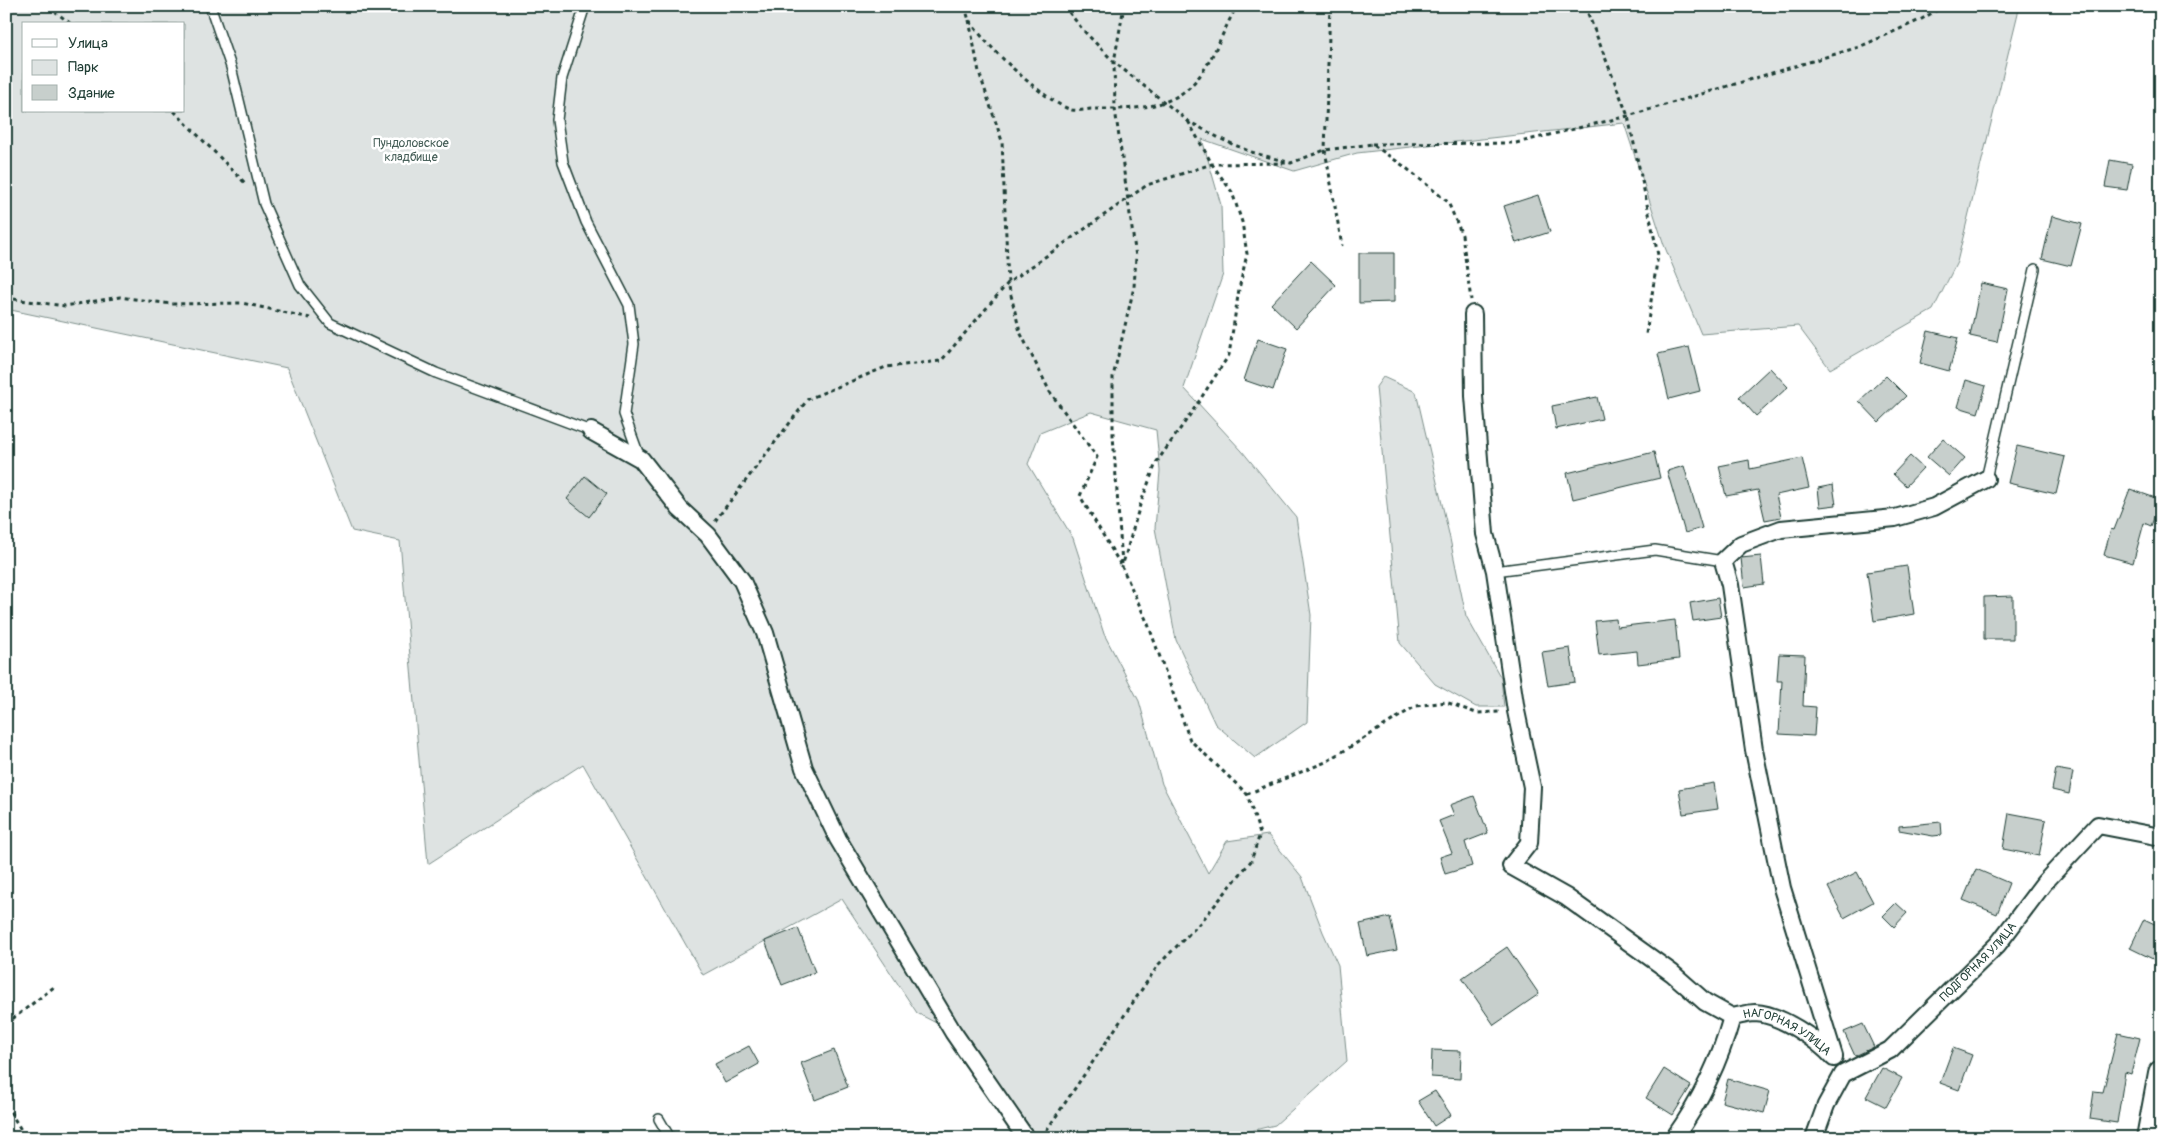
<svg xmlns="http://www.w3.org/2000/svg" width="2167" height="1144" viewBox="0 0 2167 1144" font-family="Pangolin,sans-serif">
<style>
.green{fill:#dee3e2;stroke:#7e908b;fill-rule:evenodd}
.building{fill:#c7cfcc;stroke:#1f3d34}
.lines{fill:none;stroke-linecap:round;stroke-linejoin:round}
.lane-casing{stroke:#1f3d34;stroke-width:12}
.street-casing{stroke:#1f3d34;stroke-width:20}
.secondary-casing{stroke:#1f3d34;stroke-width:28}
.path{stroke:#1f3d34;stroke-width:3;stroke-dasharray:4 4;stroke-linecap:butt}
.lane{stroke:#fff;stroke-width:9}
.street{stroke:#fff;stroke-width:16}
.secondary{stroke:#fff;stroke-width:24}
.labels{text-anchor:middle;stroke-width:5;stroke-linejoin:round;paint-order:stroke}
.park-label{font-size:12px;fill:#455e57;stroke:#fff}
.street-label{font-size:12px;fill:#1f3d34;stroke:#fff}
</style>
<rect width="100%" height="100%" fill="#fff"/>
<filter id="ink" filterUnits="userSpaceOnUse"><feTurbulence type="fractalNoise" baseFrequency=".02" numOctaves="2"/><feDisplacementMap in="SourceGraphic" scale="10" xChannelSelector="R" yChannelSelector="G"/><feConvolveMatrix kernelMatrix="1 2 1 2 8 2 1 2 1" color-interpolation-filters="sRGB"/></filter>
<g filter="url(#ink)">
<path class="green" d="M 6,6 L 2022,6 L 2018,13 L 1957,262 L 1933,310 L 1830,369 L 1798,326 L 1701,334 L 1664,245 L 1624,123 L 1357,153 L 1294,171 L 1202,139 L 1221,205 L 1223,274 L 1184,388 L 1242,451 L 1296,517 L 1311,615 L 1307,722 L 1255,758 L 1215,724 L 1176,640 L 1155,528 L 1160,471 L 1156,430 L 1091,412 L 1040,433 L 1028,464 L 1073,538 L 1104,634 L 1139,701 L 1162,784 L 1208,873 L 1227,841 L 1268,835 L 1302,877 L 1323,932 L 1338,965 L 1347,1061 L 1275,1125 L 1222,1138 L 1038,1138 L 965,1038 L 917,1013 L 842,899 L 703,975 L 583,764 L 428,864 L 400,541 L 352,531 L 287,368 L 6,309 ZM 24,24 L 184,24 L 184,111 L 24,111 Z
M 1383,377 L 1416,392 L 1449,534 L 1466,616 L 1501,678 L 1504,707 L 1476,707 L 1435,684 L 1400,643 L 1376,387 Z"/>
<path class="building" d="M 2110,160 L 2132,164 L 2127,190 L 2105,187 Z
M 1538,195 L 1550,232 L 1516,243 L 1504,206 Z
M 2052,216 L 2082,224 L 2071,266 L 2042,259 Z
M 1359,253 L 1394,253 L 1394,302 L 1359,303 Z
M 1311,261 L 1336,285 L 1296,328 L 1271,304 Z
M 1981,283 L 2008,289 L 1997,342 L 1970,336 Z
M 1928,331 L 1958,338 L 1949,371 L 1920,363 Z
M 1258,339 L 1287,349 L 1273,390 L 1244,380 Z
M 1689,347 L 1700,391 L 1669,399 L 1658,354 Z
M 1770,368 L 1788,387 L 1756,416 L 1739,397 Z
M 1886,376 L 1906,396 L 1879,422 L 1859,401 Z
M 1966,380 L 1986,386 L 1978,413 L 1958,407 Z
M 1597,397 L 1602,419 L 1556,429 L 1552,406 Z
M 1943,439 L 1965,458 L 1949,476 L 1927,457 Z
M 2017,446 L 2065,457 L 2056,494 L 2008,483 Z
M 1654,452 L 1660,478 L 1573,499 L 1567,473 Z
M 1910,456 L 1923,468 L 1906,486 L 1893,474 Z
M 1802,458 L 1809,488 L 1776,495 L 1781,517 L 1765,520 L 1758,490 L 1726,496 L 1719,466 L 1749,460 L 1750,469 Z
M 1684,466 L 1702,528 L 1685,533 L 1667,471 Z
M 585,476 L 607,494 L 589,517 L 567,499 Z
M 1833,485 L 1836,505 L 1820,507 L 1818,488 Z
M 2130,489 L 2161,500 L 2151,526 L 2144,523 L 2133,563 L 2104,555 L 2111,529 L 2114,530 Z
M 1761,556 L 1764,584 L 1744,587 L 1741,558 Z
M 1907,566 L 1914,614 L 1874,621 L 1867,572 Z
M 2013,596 L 2013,639 L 1984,639 L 1984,597 Z
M 1718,598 L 1721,617 L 1693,621 L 1690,603 Z
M 1616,619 L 1617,627 L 1675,620 L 1679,659 L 1638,664 L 1637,651 L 1599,655 L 1595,621 Z
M 1570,648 L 1575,682 L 1548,686 L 1542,652 Z
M 1779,654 L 1805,655 L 1803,706 L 1816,707 L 1814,736 L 1779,734 L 1782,681 L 1777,681 Z
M 2056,769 L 2073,772 L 2069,794 L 2052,790 Z
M 1714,783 L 1718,809 L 1683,814 L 1679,789 Z
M 1474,796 L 1488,833 L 1465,842 L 1472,866 L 1445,874 L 1440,857 L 1452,853 L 1439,821 L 1454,815 L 1450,805 Z
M 2009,813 L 2046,820 L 2039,856 L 2003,849 Z
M 1941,822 L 1942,835 L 1933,836 L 1899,830 L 1899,826 Z
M 1976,869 L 2009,883 L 1997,914 L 1963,900 Z
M 1857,872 L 1873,902 L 1844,918 L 1828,887 Z
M 1896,903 L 1907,913 L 1894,927 L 1883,916 Z
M 1390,917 L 1397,950 L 1367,956 L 1360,924 Z
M 2144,919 L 2161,927 L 2161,963 L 2130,948 Z
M 798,928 L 815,972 L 782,985 L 765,941 Z
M 1507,947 L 1539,994 L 1494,1025 L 1462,978 Z
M 1863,1024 L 1874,1047 L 1855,1056 L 1844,1032 Z
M 2118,1033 L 2140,1038 L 2131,1074 L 2125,1072 L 2117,1123 L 2090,1119 L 2094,1091 L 2103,1092 Z
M 749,1046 L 759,1064 L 725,1083 L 715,1064 Z
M 1953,1048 L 1972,1055 L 1959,1090 L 1940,1083 Z
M 834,1050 L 848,1087 L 815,1100 L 801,1063 Z
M 1432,1050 L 1461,1051 L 1460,1079 L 1431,1077 Z
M 1882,1068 L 1902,1078 L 1886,1107 L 1866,1097 Z
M 1664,1069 L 1691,1086 L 1673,1115 L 1646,1098 Z
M 1728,1079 L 1770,1091 L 1764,1113 L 1722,1102 Z
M 1435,1091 L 1451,1115 L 1434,1126 L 1418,1101 Z"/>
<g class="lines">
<defs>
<path id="lane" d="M 210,6 L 231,67 L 264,204 L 300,285 L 330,323 L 436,373 L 591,431
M 585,6 L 562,78 L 557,120 L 563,162 L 586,222 L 629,305 L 634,344 L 624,414 L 640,458
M 1986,479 L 2035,269
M 1495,571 L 1655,550 L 1723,561
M 659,1119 L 670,1138"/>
<g id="street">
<path d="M 1473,314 L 1474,396 L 1485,534 L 1495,571 L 1516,711 L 1532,787 L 1529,843 L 1511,866 L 1566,897 L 1672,973 L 1705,1002 L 1732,1017"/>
<path d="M 591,431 L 641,459 L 680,509 L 708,535 L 742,581 L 765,633 L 804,768 L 838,839 L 953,1032 L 1026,1138"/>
<path d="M 1834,1056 L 1782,888 L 1754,750 L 1730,585 L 1723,561 L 1741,544 L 1781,529 L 1895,518 L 1934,507 L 1986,479"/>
<path id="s1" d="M 1674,1138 C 1700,1102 1720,1060 1732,1017 C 1739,1016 1748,1013 1755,1013 C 1780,1014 1818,1040 1834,1058"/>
<path id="s2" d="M 1814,1138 L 1826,1105 L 1843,1074 L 1890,1050 L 1998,944 L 2044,883 L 2098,825 L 2161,837"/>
</g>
<path id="secondary" d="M 2149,1138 L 2161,1073"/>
</defs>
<use href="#lane" class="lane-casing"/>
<use href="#street" class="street-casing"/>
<use href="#secondary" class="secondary-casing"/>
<path class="path" d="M 48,6 L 71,24
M 965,6 C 967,11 967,17 970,21 C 984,44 1046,103 1072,110 C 1078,111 1085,110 1091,109 C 1122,109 1161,111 1186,90 C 1211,70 1221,33 1237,6
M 1064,6 L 1083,30 L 1114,62 L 1188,121 L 1221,139 L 1251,152 L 1291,163 L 1325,150 L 1372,144 L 1405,167 L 1448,202 L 1462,235 L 1471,300
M 1330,6 L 1325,150 L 1342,246
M 1585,6 L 1628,116 L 1658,255 L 1646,334
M 969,20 L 979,72 L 1002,141 L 1008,283 L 1020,332 L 1050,392 L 1097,457 L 1080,496 L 1122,567
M 174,111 L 245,183
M 1372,144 L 1516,143 L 1628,116 L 1859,47 L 1920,20 L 1944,6
M 6,298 L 65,306 L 120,297 L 171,304 L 242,303 L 310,318
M 715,521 L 808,399 L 886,367 L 941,361 L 1008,283 L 1147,185 L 1212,164 L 1291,163
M 1122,564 L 1113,435 L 1113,377 L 1134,287 L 1136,257 L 1115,109 L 1114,62 L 1124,6
M 1247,794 L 1326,762 L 1416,706 L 1446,702 L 1476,713 L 1499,712
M 6,1024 L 54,987
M 6,1105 L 26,1138
M 1042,1137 L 1159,964 L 1201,922 L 1251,861 L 1260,834 L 1247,794 L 1190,740 L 1148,624 L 1122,567 L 1140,505 L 1156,463 L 1192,412 L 1229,355 L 1239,289 L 1247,254 L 1242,222 L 1232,192 L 1212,164 L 1188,121"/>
<use href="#lane" class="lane"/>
<use href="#street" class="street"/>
<use href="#secondary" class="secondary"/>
</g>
</g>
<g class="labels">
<g class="park-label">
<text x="411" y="147">Пундоловское<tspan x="411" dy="14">кладбище</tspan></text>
</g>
<g class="street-label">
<text dy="4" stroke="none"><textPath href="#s2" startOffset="248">ПОДГОРНАЯ УЛИЦА</textPath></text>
<text dy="4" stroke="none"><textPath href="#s1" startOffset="195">НАГОРНАЯ УЛИЦА</textPath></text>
</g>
</g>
<rect width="2167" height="1144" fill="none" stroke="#fff" stroke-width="25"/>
<rect x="12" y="12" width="2142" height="1119" fill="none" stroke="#1f3d34" stroke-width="2" filter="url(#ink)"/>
<rect x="22" y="22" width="162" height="90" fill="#ffffff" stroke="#a5b1ae"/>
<rect x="32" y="39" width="25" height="8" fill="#ffffff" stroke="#a5b1ae"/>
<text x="68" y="48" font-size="15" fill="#1f3d34">Улица</text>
<rect x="32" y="60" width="25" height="15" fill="#dee3e2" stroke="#a5b1ae"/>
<text x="68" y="72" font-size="15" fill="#1f3d34">Парк</text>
<rect x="32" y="85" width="25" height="15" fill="#c7cfcc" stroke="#a5b1ae"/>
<text x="68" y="98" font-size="15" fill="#1f3d34">Здание</text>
</svg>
